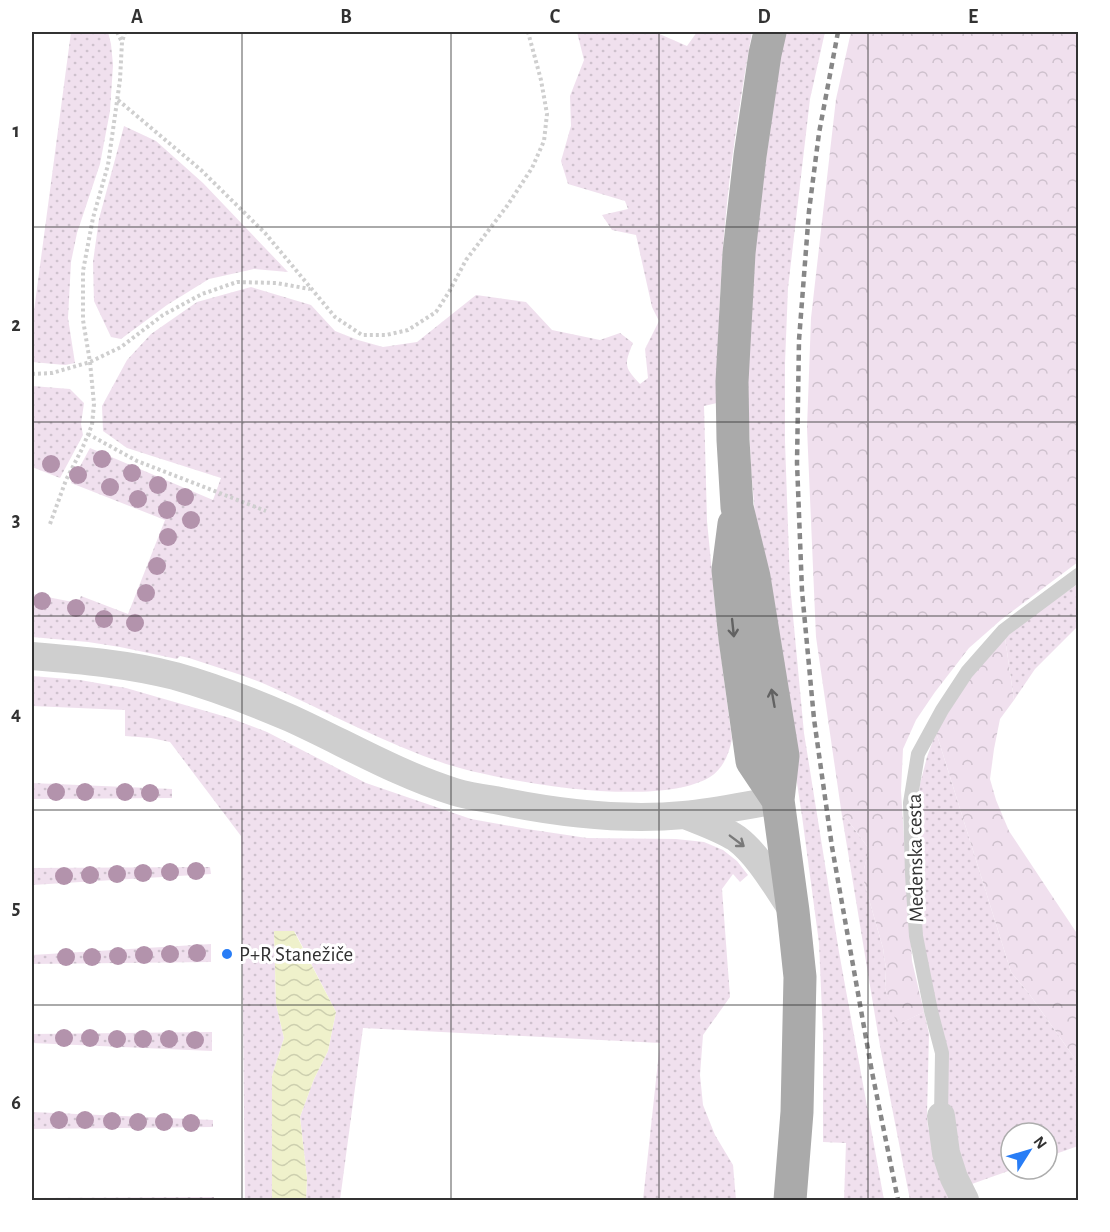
<svg xmlns="http://www.w3.org/2000/svg" width="1110" height="1232" viewBox="0 0 1110 1232" font-family="'Alegreya Sans',sans-serif">
<style>
.grass{fill:url(#grass-dots)}
.forest{fill:url(#forest-crowns)}
.water{fill:url(#water-waves)}
.lines{fill:none;stroke-linecap:round;stroke-linejoin:round}
.path{stroke:#cfcfcf;stroke-width:4;stroke-dasharray:3 3;stroke-linecap:butt}
.lane{stroke:#cfcfcf;stroke-width:14}
.street{stroke:#cfcfcf;stroke-width:28}
.primary{stroke:#aaa;stroke-width:33}
.rail{stroke:#878787;stroke-width:4.5;stroke-dasharray:6 4.5;stroke-linecap:butt}
.tree{fill:#b393ac}
.oneway{stroke:#626262}
.oneway2{stroke:#797979}
.grid{fill:none;stroke:#323232;stroke-width:1.5;stroke-opacity:0.55}
.poi-dot{fill:#287df6;stroke:#fff;stroke-width:2}
.labels{text-anchor:middle;stroke-width:6;stroke-linejoin:round;paint-order:stroke}
.street-label{font-size:21px;fill:#323232;stroke:#fff}
.poi-label{font-size:21px;fill:#323232;stroke:#fff;text-anchor:start}
.neatline{fill:none;stroke:#323232;stroke-width:2}
.grid-label{font-size:20px;text-anchor:middle;font-weight:bold;fill:#323232}
</style>
<defs>
<pattern id="grass-dots" width="8" height="8" patternUnits="userSpaceOnUse" patternTransform="scale(1.5)"><rect width="8" height="8" fill="#f0e0ee"/><path d="M2 2h.1M6 6h.1" fill="none" stroke="#cec1cd" stroke-width="1.8" stroke-linecap="round"/></pattern>
<pattern id="forest-crowns" width="20" height="18" patternUnits="userSpaceOnUse" patternTransform="scale(1.5)"><rect width="20" height="18" fill="#f0e0ee"/><path d="M2 6a3 3 0 1 1 6 0M12 15a3 3 0 1 1 6 0" fill="none" stroke="#cec1cd"/></pattern>
<pattern id="water-waves" width="16" height="10" patternUnits="userSpaceOnUse" patternTransform="scale(1.5)"><rect width="16" height="10" fill="#eff1cb"/><path d="M0 5q4-4 8 0t8 0" fill="none" stroke="#cdcfaf"/></pattern>
</defs>
<rect width="100%" height="100%" fill="#fff"/>
<path class="grass" d="M 71,32 L 108,32 L 111,44 L 113,65 L 110,111 L 100,164 L 77,233 L 71,262 L 68,318 L 75,363 L 65,365 L 32,362 L 32,326 Z
M 577,32 L 655,32 L 687,46 L 697,32 L 752,32 C 742,88 733,146 727,203 C 720,269 718,337 717,403 L 704,406 L 707,521 L 718,635 L 732,739 C 729,754 723,769 710,777 C 658,809 503,782 446,764 C 384,743 326,711 267,685 C 242,674 215,667 189,658 L 180,656 L 177,659 L 120,647 L 88,642 L 32,637 L 32,594 L 78,603 L 81,596 L 128,614 L 165,520 L 71,483 L 90,448 L 213,500 L 221,478 L 127,448 L 103,431 L 102,406 L 127,360 L 151,334 L 197,302 L 251,287 L 311,305 L 335,331 L 358,340 L 383,347 L 417,342 L 476,295 L 526,302 L 552,330 L 600,340 L 620,333 L 633,343 C 624,365 624,367 640,384 L 648,378 L 645,349 L 659,321 L 652,307 L 636,235 L 612,230 L 602,215 L 628,209 L 625,201 L 568,184 L 561,161 L 571,126 L 570,96 L 584,60 Z
M 784,32 L 825,32 L 810,99 L 788,288 L 785,363 L 785,442 L 790,584 L 804,733 L 839,952 L 884,1200 L 844,1200 L 846,1143 L 823,1142 L 823,1034 L 819,943 L 802,816 L 780,671 L 757,538 L 751,469 L 748,399 L 748,324 L 756,230 Z
M 124,126 L 156,141 L 203,183 L 288,272 L 254,269 L 209,279 L 167,305 L 121,339 L 111,337 L 94,301 L 93,262 L 99,219 Z
M 32,386 L 70,389 L 84,403 L 81,424 L 83,435 L 60,478 L 32,467 Z
M 1078,584 L 1078,626 L 1035,669 L 1014,700 L 1005,638 L 1037,612 Z
M 32,676 L 80,680 L 126,688 L 230,718 L 267,732 L 366,783 L 471,819 L 527,829 L 587,838 L 676,839 L 704,842 L 723,850 L 737,861 L 748,875 L 740,882 L 733,874 L 722,889 L 730,997 L 703,1035 L 700,1075 L 703,1105 L 715,1135 L 733,1165 L 736,1200 L 643,1200 L 660,1043 L 363,1028 L 340,1200 L 306,1200 L 307,1178 L 300,1117 L 314,1079 L 328,1051 L 336,1012 L 295,932 L 274,931 L 276,1004 L 284,1038 L 272,1076 L 272,1200 L 245,1200 L 241,836 L 170,742 L 151,738 L 125,736 L 125,710 L 32,706 Z
M 936,732 L 1011,972 L 1030,995 L 1078,1063 L 1078,1146 L 1047,1157 L 1047,1133 L 1011,1133 L 1011,1169 L 1014,1169 L 969,1185 L 948,1116 L 948,1072 L 920,931 L 916,823 L 920,784 L 927,757 Z
M 32,783 L 172,789 L 172,798 L 32,799 Z
M 842,816 L 847,819 L 869,849 L 864,869 L 864,882 L 883,948 L 886,969 L 885,988 L 898,1024 L 924,1012 L 929,1034 L 927,1115 L 928,1128 L 955,1200 L 910,1200 L 880,1046 Z
M 210,867 L 211,874 L 32,885 L 32,868 Z
M 211,944 L 211,962 L 32,964 L 32,955 Z
M 212,1032 L 212,1051 L 32,1043 L 32,1034 Z
M 32,1112 L 213,1120 L 213,1127 L 32,1129 Z
M 214,1197 L 214,1200 L 32,1200 L 32,1198 Z"/>
<path class="forest" d="M 851,32 L 1078,32 L 1078,562 L 1002,619 L 969,648 L 935,692 L 916,720 L 903,749 L 901,791 L 912,961 L 924,1012 L 897,1025 L 885,988 L 886,969 L 883,948 L 864,882 L 864,869 L 869,849 L 847,819 L 842,816 L 816,637 L 807,428 L 811,318 L 836,99 Z
M 1005,638 L 1014,700 L 1000,719 L 994,749 L 990,779 L 996,800 L 1009,831 L 1078,935 L 1078,1063 L 1030,995 L 1011,972 L 936,732 L 967,682 Z"/>
<path class="water" d="M 274,931 L 294,931 L 336,1012 L 328,1051 L 314,1079 L 300,1117 L 307,1178 L 306,1200 L 272,1200 L 272,1076 L 284,1038 L 276,1004 Z"/>
<g class="lines">
<path class="path" d="M 117,32 L 122,42
M 118,100 L 201,170 L 265,233 L 335,317 L 362,335 L 386,335 L 408,330 L 436,312 L 449,292 L 466,260 L 507,206 L 532,168 L 544,141 L 547,114 L 541,80 L 528,32
M 32,374 L 52,373 L 90,362 L 121,347 L 163,315 L 202,294 L 237,282 L 276,283 L 310,289
M 88,434 L 137,461 L 266,511
M 50,524 L 66,480 L 82,449 L 92,425 L 94,404 L 90,362 L 83,320 L 83,271 L 93,218 L 108,165 L 120,80 L 122,42 L 125,32"/>
<path class="lane" d="M 941,1116 L 942,1053 L 931,1011 L 916,936 L 912,874 L 910,803 L 918,754 L 942,710 L 967,672 L 1004,630 L 1078,575"/>
<path class="street" d="M 32,656 C 80,660 128,664 175,676 C 214,687 253,702 290,718 C 345,743 397,774 455,792 C 468,796 482,798 495,800 C 557,813 621,821 684,815 C 716,812 747,805 778,800
M 685,815 C 702,822 720,828 736,838 C 759,855 777,888 793,911
M 941,1116 L 946,1153 L 954,1178 L 965,1200"/>
<path class="primary" d="M 770,32 L 765,54 L 750,156 L 739,253 L 732,382 L 733,440 L 737,507 L 754,577 L 783,756 L 778,800 L 793,911 L 800,977 L 797,1112 L 790,1200
M 734,524 L 728,570 L 735,639 L 752,761 L 778,800"/>
<path class="rail" d="M 838,32 L 819,133 L 809,211 L 799,340 L 797,463 L 802,591 L 814,719 L 832,847 L 872,1072 L 898,1200"/>
</g>
<g class="tree">
<circle cx="102" cy="459" r="9"/>
<circle cx="51" cy="464" r="9"/>
<circle cx="132" cy="473" r="9"/>
<circle cx="78" cy="475" r="9"/>
<circle cx="158" cy="485" r="9"/>
<circle cx="110" cy="487" r="9"/>
<circle cx="185" cy="497" r="9"/>
<circle cx="138" cy="499" r="9"/>
<circle cx="167" cy="510" r="9"/>
<circle cx="191" cy="520" r="9"/>
<circle cx="168" cy="537" r="9"/>
<circle cx="157" cy="566" r="9"/>
<circle cx="146" cy="593" r="9"/>
<circle cx="42" cy="601" r="9"/>
<circle cx="76" cy="608" r="9"/>
<circle cx="104" cy="619" r="9"/>
<circle cx="135" cy="623" r="9"/>
<circle cx="56" cy="792" r="9"/>
<circle cx="85" cy="792" r="9"/>
<circle cx="125" cy="792" r="9"/>
<circle cx="150" cy="793" r="9"/>
<circle cx="196" cy="871" r="9"/>
<circle cx="170" cy="872" r="9"/>
<circle cx="143" cy="873" r="9"/>
<circle cx="117" cy="874" r="9"/>
<circle cx="90" cy="875" r="9"/>
<circle cx="64" cy="876" r="9"/>
<circle cx="197" cy="953" r="9"/>
<circle cx="170" cy="954" r="9"/>
<circle cx="144" cy="955" r="9"/>
<circle cx="118" cy="956" r="9"/>
<circle cx="66" cy="957" r="9"/>
<circle cx="92" cy="957" r="9"/>
<circle cx="64" cy="1038" r="9"/>
<circle cx="90" cy="1038" r="9"/>
<circle cx="117" cy="1039" r="9"/>
<circle cx="143" cy="1039" r="9"/>
<circle cx="169" cy="1039" r="9"/>
<circle cx="195" cy="1040" r="9"/>
<circle cx="59" cy="1120" r="9"/>
<circle cx="85" cy="1120" r="9"/>
<circle cx="112" cy="1121" r="9"/>
<circle cx="138" cy="1122" r="9"/>
<circle cx="164" cy="1122" r="9"/>
<circle cx="191" cy="1123" r="9"/>
</g>
<defs><path id="oneway-shaft" d="M-6 0H5M1.5-3L5.5 0L1.5 3" fill="none" stroke-width="1.6" stroke-linecap="round" stroke-linejoin="round" transform="scale(1.5)"/></defs>
<g class="oneway">
<use href="#oneway-shaft" transform="translate(733 628) rotate(84)"/>
<use href="#oneway-shaft" transform="translate(773 698) rotate(-100)"/>
</g>
<use class="oneway2" href="#oneway-shaft" transform="translate(737 841) rotate(37)"/>
<path class="grid" d="M 242,32 L 242,1200M 451,32 L 451,1200M 659,32 L 659,1200M 868,32 L 868,1200M 32,227 L 1078,227M 32,422 L 1078,422M 32,616 L 1078,616M 32,810 L 1078,810M 32,1005 L 1078,1005"/>
<circle class="poi-dot" cx="227" cy="954" r="6"/>
<g class="labels">
<g class="street-label">
<text transform="translate(915 858) rotate(-91)" y="7">Medenska cesta</text>
</g>
<g class="poi-label">
<text x="239" y="961">P+R Stanežiče</text>
</g>
</g>
<rect width="1110" height="1232" fill="none" stroke="#ffffff" stroke-width="66"/>
<g transform="translate(1029 1151) rotate(53)"><circle r="28" fill="#ffffff" stroke="#adadad" stroke-width="1.5"/>
<path d="M0-4.5L10 22L0 15L-10 22Z" fill="#287df6"/>
<text y="-9" font-size="16" font-weight="bold" text-anchor="middle" fill="#323232">N</text>
</g>
<rect x="33" y="33" width="1044" height="1166" class="neatline"/>
<g class="grid-label">
<text x="137" y="23">A</text>
<text x="346" y="23">B</text>
<text x="555" y="23">C</text>
<text x="764" y="23">D</text>
<text x="973" y="23">E</text>
<text x="16" y="137">1</text>
<text x="16" y="331">2</text>
<text x="16" y="526">3</text>
<text x="16" y="720">4</text>
<text x="16" y="914">5</text>
<text x="16" y="1109">6</text>
</g>
</svg>
